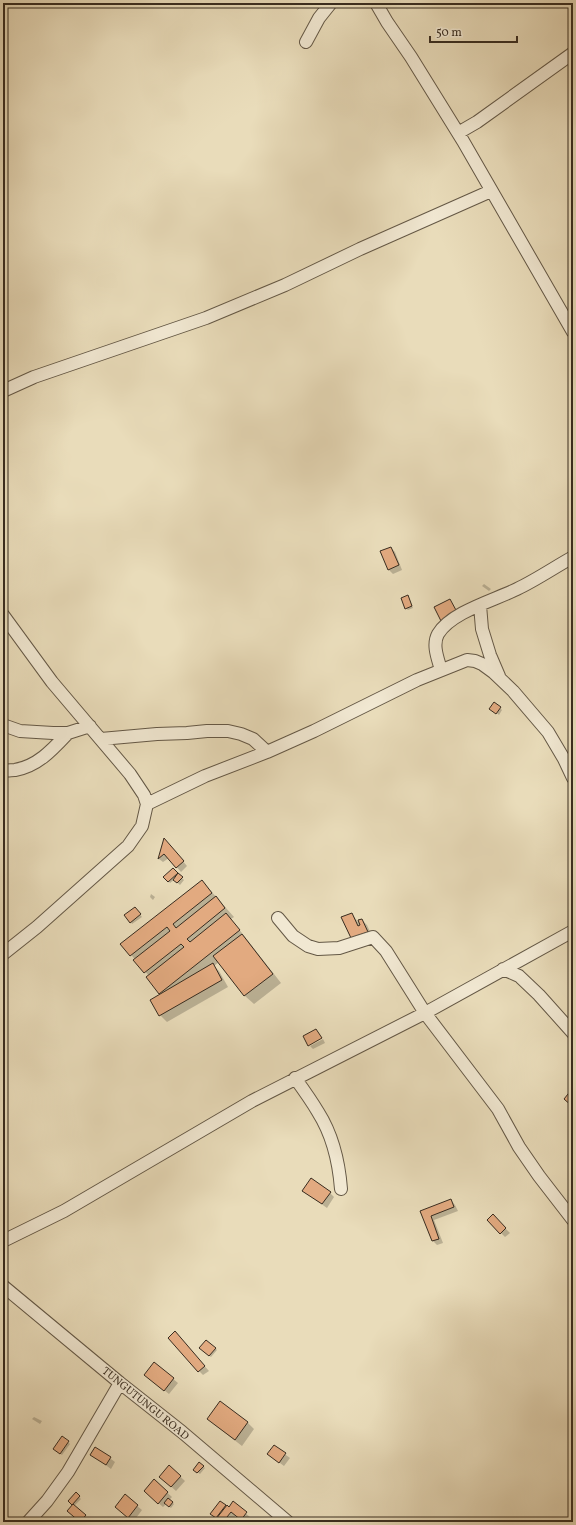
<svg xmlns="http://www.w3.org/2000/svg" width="576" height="1525" viewBox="0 0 576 1525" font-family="Vollkorn,serif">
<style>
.shadow{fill:#0003}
.building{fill:#e2aa80;stroke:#382c1f}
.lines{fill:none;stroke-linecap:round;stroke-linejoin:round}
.minor-casing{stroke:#645846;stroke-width:14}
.minor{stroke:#f1e8d2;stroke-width:12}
.labels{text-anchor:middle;stroke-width:3;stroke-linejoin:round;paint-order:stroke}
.street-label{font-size:11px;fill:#382c1f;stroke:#f1e8d2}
</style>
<rect width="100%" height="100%" fill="#e9dcba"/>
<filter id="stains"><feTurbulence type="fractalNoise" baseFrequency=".005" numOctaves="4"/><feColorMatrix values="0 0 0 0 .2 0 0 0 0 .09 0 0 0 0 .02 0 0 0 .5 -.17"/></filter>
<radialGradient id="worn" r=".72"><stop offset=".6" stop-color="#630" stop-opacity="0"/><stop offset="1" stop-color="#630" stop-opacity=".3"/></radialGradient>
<path class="shadow" d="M 391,548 L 395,552 L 402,570 L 393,574 L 388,569 Z
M 484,584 L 491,589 L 489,591 L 482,586 Z
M 409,598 L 413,608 L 408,610 L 406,608 Z
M 500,708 L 502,710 L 499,715 L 493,710 Z
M 165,840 L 187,866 L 181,872 L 169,858 L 163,862 L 159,859 Z
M 173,869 L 184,880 L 180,885 L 174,880 L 170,883 L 165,877 Z
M 202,881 L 234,917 L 231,919 L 281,983 L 254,1004 L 245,996 L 219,962 L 214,966 L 219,971 L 228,987 L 167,1022 L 160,1015 L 161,995 L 149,976 L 122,944 Z
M 151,894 L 155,897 L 153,900 L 150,897 Z
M 137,910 L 142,917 L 132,924 L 131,922 Z
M 352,914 L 358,922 L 362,920 L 367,925 L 372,936 L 352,938 Z
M 323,1039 L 325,1043 L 313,1049 L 310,1046 Z
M 303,1191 L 330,1193 L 334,1197 L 327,1208 Z
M 451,1200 L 455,1205 L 458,1211 L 434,1220 L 443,1243 L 437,1245 L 433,1241 L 421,1212 Z
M 493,1216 L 510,1233 L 505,1237 L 488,1220 Z
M 179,1337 L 209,1371 L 203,1375 L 199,1371 Z
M 215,1348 L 217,1350 L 211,1357 L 202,1350 Z
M 154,1363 L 178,1383 L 169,1394 L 150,1379 Z
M 220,1402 L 248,1423 L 254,1429 L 242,1446 L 215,1425 L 208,1419 Z
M 34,1417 L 42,1421 L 40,1424 L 32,1419 Z
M 68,1442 L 70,1444 L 62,1455 L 56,1451 Z
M 274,1446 L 290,1458 L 284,1466 L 268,1454 Z
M 96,1448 L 115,1462 L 111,1469 L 92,1455 Z
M 200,1463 L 205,1468 L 200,1474 L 194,1470 Z
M 170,1467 L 185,1481 L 176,1491 L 165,1481 Z
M 154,1481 L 172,1497 L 169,1500 L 174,1504 L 171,1508 L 166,1504 L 163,1507 L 149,1495 Z
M 76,1494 L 81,1499 L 74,1506 L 69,1501 Z
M 125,1496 L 142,1510 L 133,1522 L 116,1507 Z
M 233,1503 L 250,1517 L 247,1522 L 244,1522 L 236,1515 L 230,1522 L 221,1522 L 214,1515 L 225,1506 L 229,1508 Z
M 72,1515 L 85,1516 L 89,1520 L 88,1522 L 80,1522 Z"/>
<path class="building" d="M 391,547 L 399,565 L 388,570 L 380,551 Z
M 408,595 L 412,606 L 405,609 L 401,598 Z
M 450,599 L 457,612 L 441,621 L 434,607 Z
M 494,702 L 501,707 L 496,714 L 489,709 Z
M 164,838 L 184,861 L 176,868 L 164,854 L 158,859 Z
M 173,868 L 178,873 L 168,882 L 163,877 Z
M 178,873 L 183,877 L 177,883 L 173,880 Z
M 202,880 L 212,893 L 173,924 L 176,928 L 216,896 L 225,908 L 187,939 L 190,942 L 226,913 L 240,930 L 159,994 L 146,977 L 184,947 L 181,944 L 144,973 L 133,960 L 170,931 L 167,927 L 130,956 L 120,944 Z
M 135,907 L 141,914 L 130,923 L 124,915 Z
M 352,913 L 358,926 L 360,925 L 358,920 L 362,919 L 368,932 L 351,938 L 341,917 Z
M 242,934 L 273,974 L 244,996 L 213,956 Z
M 213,963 L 222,980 L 159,1016 L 150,1000 Z
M 316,1029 L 322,1038 L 308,1046 L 303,1036 Z
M 572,1089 L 573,1091 L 573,1107 L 564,1099 Z
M 311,1178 L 331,1192 L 322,1204 L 302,1191 Z
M 451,1199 L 454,1207 L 431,1216 L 439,1239 L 432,1241 L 420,1211 Z
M 493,1214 L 506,1228 L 500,1234 L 487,1220 Z
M 175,1331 L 205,1366 L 198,1372 L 168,1338 Z
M 206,1340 L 216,1348 L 209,1356 L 199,1348 Z
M 154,1362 L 174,1378 L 164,1391 L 144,1375 Z
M 220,1401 L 248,1422 L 235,1440 L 207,1419 Z
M 62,1436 L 69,1441 L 60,1454 L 53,1449 Z
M 274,1445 L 286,1453 L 279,1463 L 267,1454 Z
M 95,1447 L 111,1457 L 106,1465 L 90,1455 Z
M 199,1462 L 204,1466 L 197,1473 L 193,1470 Z
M 169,1465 L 181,1476 L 171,1487 L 159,1477 Z
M 154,1479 L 168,1492 L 158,1504 L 144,1491 Z
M 76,1492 L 80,1496 L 72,1505 L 68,1501 Z
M 125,1494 L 138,1505 L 128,1518 L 115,1507 Z
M 168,1498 L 173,1502 L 169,1507 L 164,1503 Z
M 220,1501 L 226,1505 L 216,1518 L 210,1514 Z
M 233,1501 L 247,1512 L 241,1520 L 231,1512 L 223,1522 L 221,1522 L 216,1519 L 227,1505 L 229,1507 Z
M 73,1504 L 86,1515 L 80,1522 L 67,1511 Z"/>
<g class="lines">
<defs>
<path id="minor" d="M 376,3 L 387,22 L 411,57 L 463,141 L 573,332
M 306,42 L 319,18 L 331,3
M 458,133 L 477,122 L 573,53
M 3,391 L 34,377 L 206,318 L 285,285 L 360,249 L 491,191
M 480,605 L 482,629 L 490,655 L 499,676
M 3,615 L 52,682 L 130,774 L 144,795 L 147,804 L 142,826 L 128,846 L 37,927 L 3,954
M 441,670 C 438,659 432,645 438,634 C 451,612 495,600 517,589 C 536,580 555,567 573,557
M 3,725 L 20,731 L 53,733 L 68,733 L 90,726
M 101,739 L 157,734 L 187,733 L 207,731 L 228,731 L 241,734 L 253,739 L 267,752
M 3,770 C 7,771 11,770 15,770 C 38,766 53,749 68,733
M 147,804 L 205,776 L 267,752 L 314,731 L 417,680 L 467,660 L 475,661 L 482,664 L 493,672 L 513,691 L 548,732 L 564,759 L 573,778
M 278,918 L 293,936 L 308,946 L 318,949 L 339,948 L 373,937 L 386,951 L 425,1013 L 498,1109 L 519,1147 L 539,1176 L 573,1220
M 503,969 L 519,976 L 539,995 L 573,1033
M 295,1078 C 303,1089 311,1100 318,1112 C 332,1134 339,1163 341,1189
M 3,1241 L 64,1211 L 252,1101 L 425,1013 L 573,931
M 3,1286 L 120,1383 L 182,1432 L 288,1522
M 28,1522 L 47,1501 L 68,1472 L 120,1383"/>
</defs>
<use href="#minor" class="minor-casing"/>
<use href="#minor" class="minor"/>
</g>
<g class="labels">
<g class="street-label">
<text transform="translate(146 1403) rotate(39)" y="4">TUNGUTUNGU ROAD</text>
</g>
</g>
<rect width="576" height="1525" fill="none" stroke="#e9dcba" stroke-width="16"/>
<rect x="4" y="4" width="568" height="1517" fill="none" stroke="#382c1f" stroke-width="2"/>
<rect x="8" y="8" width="560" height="1509" fill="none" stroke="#382c1f"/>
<path d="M430 36v6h87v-6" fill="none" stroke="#382c1f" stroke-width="2"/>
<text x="436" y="36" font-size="12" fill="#382c1f" stroke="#f1e8d2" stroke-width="3" paint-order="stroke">50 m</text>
<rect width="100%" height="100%" filter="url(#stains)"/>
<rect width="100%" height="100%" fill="url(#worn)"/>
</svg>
